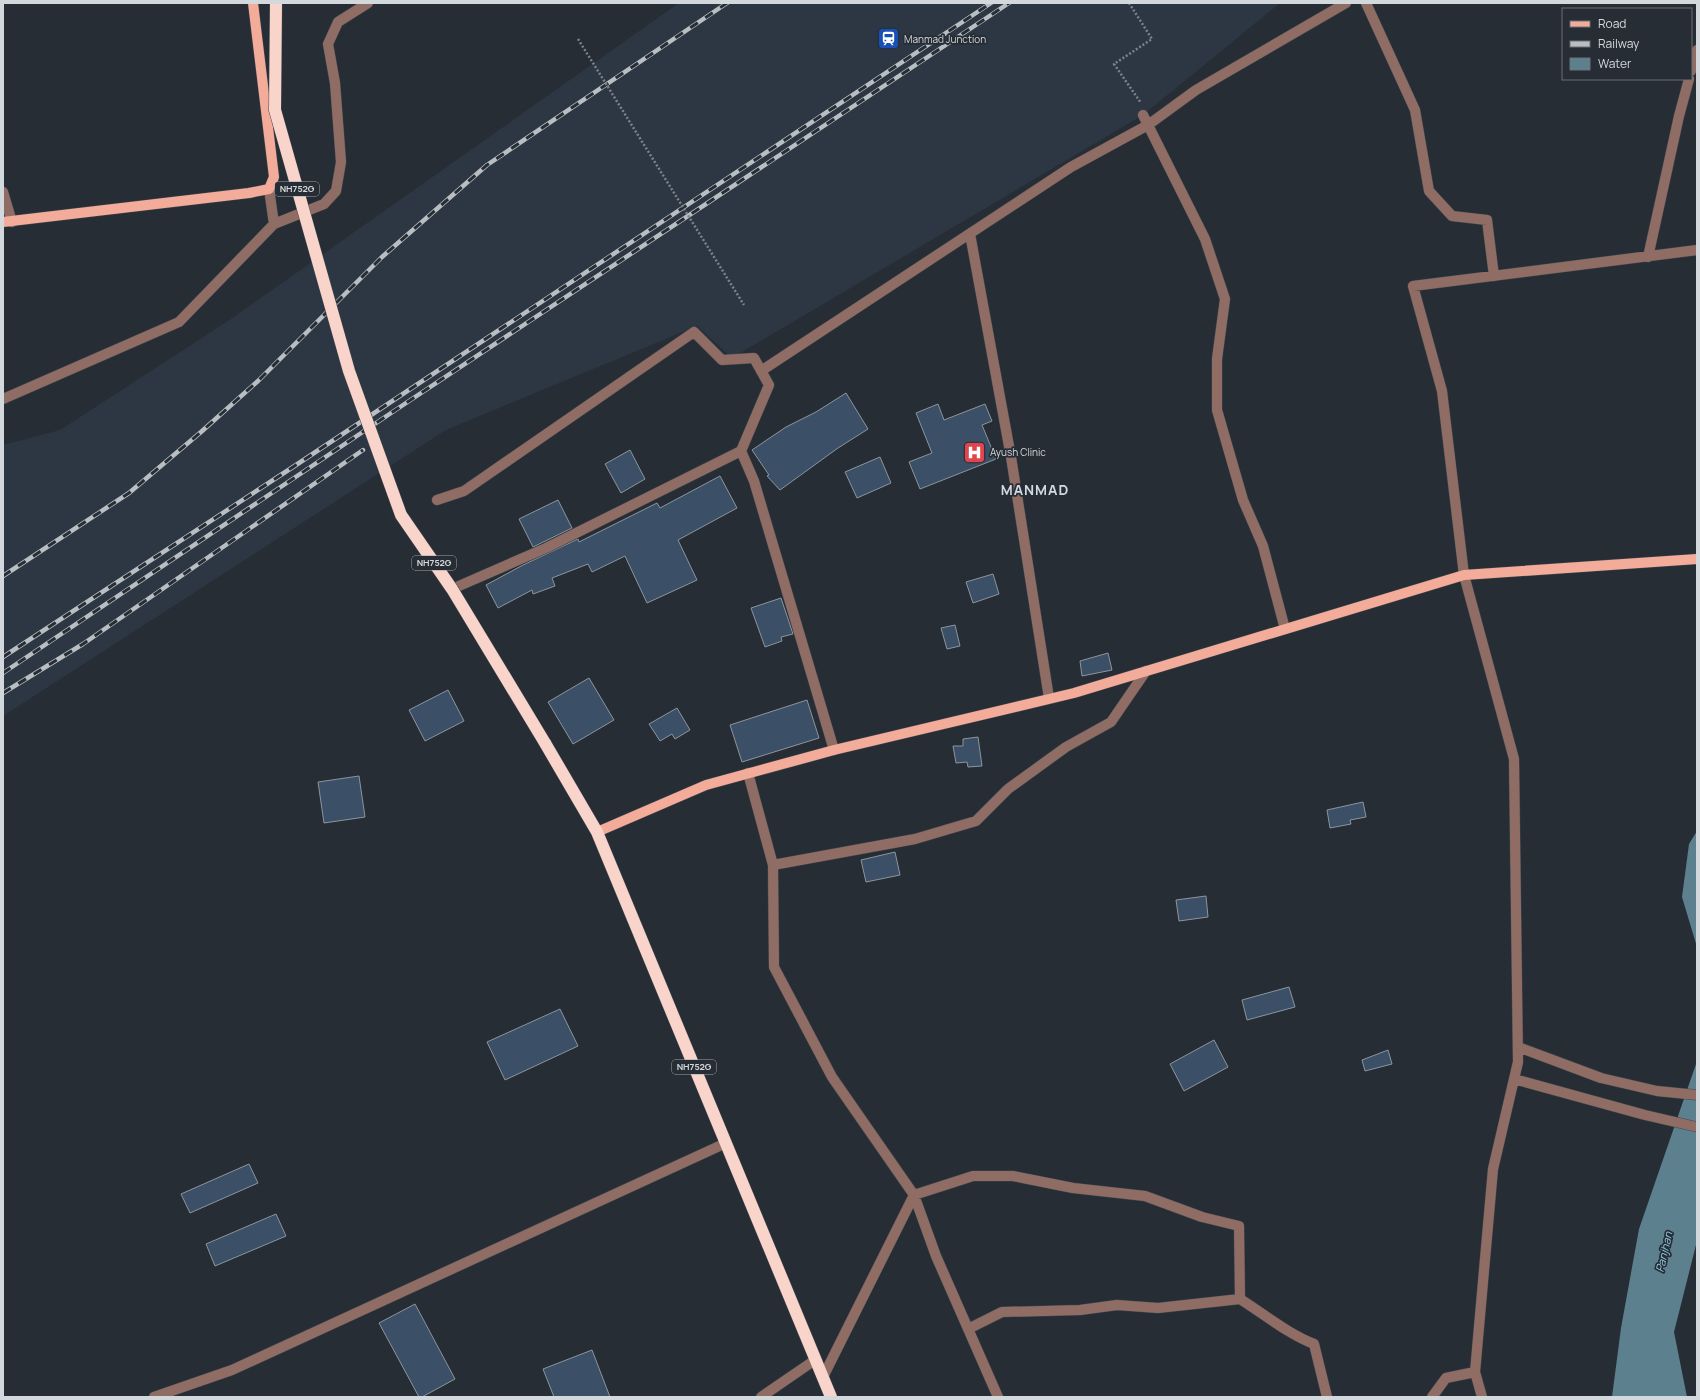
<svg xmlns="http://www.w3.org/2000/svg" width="1700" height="1400" viewBox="0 0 1700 1400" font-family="Manrope,sans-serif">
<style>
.built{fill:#2c3743}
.water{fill:#5d808e}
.building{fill:#3b5066;stroke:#8c959e}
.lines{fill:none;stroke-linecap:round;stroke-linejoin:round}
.minor-casing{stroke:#434850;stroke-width:11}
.major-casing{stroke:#434850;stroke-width:11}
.highway-casing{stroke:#434850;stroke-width:13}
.path{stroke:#7d8389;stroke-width:2.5;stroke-dasharray:2 2;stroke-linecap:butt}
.minor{stroke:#906d64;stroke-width:10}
.major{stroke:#f4ac9a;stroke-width:10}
.highway{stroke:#f8d4cb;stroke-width:12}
.rail-casing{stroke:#b9bec2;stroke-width:4.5}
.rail{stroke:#272d35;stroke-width:3;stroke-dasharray:9;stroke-linecap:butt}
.highway-bridge-casing{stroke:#434850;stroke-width:13;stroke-linecap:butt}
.path-bridge{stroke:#7d8389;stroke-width:2.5;stroke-dasharray:2 2;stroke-linecap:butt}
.highway-bridge{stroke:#f8d4cb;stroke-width:12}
.labels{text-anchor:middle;stroke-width:3.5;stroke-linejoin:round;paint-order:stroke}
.shield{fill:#272d35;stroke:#9fa5aa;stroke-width:1}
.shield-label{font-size:9px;font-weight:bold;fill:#d3d8dc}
.poi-label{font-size:10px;fill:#d3d8dc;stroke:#272d35;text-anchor:start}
.water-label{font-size:11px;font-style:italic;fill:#8fcfe9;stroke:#272d35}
.district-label{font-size:14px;font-weight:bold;letter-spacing:1px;fill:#d0dae3;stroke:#272d35}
</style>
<rect width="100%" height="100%" fill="#272d35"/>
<path class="built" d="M 679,3 L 1280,3 L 1143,115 L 732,358 L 697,326 L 446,430 L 3,716 L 3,445 L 60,430 L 231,319 Z"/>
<path class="water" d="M 1697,831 L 1697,947 L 1682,897 L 1689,844 Z
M 1697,1058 L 1697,1241 L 1674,1332 L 1687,1397 L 1612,1397 L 1621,1328 L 1639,1229 L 1696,1064 Z"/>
<path class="building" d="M 846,393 L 868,429 L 838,448 L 780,490 L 767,476 L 769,475 L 752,450 L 786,427 L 816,412 Z
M 938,404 L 944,420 L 985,404 L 992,421 L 982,425 L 996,459 L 920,489 L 909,462 L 932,453 L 916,413 Z
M 630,450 L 645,479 L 621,493 L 605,464 Z
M 880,457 L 891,483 L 857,498 L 845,472 Z
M 720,476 L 737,508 L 678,540 L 697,580 L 647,603 L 625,556 L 592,572 L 588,564 L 552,578 L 555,586 L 533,594 L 532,590 L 498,608 L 486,585 L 523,565 L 578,539 L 579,542 L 657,503 L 660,508 Z
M 558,500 L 572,528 L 533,547 L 519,519 Z
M 993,574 L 999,594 L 973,603 L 966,582 Z
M 781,598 L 793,634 L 781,637 L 782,641 L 765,647 L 751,608 Z
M 955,625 L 960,646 L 947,649 L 941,628 Z
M 1108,653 L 1112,670 L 1082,676 L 1080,661 Z
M 589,678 L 614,720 L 573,744 L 548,702 Z
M 448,690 L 464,721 L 425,741 L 409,710 Z
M 807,700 L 819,738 L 742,762 L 730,725 Z
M 677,708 L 690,730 L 675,739 L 672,734 L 660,741 L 649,724 Z
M 978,737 L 982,766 L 968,767 L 967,762 L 956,763 L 953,746 L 963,746 L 963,739 Z
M 359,776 L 365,817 L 324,823 L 318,782 Z
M 1363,802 L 1366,817 L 1350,820 L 1351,824 L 1330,828 L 1327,810 Z
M 895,852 L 900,875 L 866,882 L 861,860 Z
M 1206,896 L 1208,917 L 1179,921 L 1176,900 Z
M 1289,987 L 1295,1007 L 1247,1020 L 1242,1000 Z
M 560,1009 L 578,1046 L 505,1080 L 487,1042 Z
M 1214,1040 L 1228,1067 L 1184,1091 L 1170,1064 Z
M 1388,1050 L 1392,1064 L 1365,1071 L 1362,1060 Z
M 249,1164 L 258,1183 L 190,1213 L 181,1194 Z
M 276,1214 L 286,1236 L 215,1266 L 206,1244 Z
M 415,1304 L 455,1379 L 422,1397 L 419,1397 L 379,1323 Z
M 592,1350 L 610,1397 L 554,1397 L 543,1369 Z"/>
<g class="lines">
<defs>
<path id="minor" d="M 1366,3 L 1415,110 L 1429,191 L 1452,216 L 1487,220 L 1494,276
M 1691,71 L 1697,50
M 1143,115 L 1205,239 L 1225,299 L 1217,359 L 1217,410 L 1243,500 L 1263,546 L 1285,629
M 3,192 L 12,222
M 274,224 L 324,204 L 336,191 L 341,162 L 335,83 L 328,44 L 338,22 L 368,3
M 970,234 L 1011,457 L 1049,698
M 1648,257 L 1679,116 L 1689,79
M 761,371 L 1071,167 L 1148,125 L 1196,90 L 1346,3
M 3,399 L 179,322 L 274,224 L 269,189
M 437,500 L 464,491 L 694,332 L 722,360 L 754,358 L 769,385 L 741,451
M 452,589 L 546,548 L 741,451 L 754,481 L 834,750
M 748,773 L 773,865 L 915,839 L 976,821 L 1008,789 L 1066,747 L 1111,722 L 1146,671
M 773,865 L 774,967 L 832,1077 L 914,1195 L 823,1377
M 1518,1047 L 1601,1078 L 1657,1091 L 1697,1095
M 1514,1079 L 1645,1115 L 1697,1127
M 968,1329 L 1002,1312 L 1080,1310 L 1117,1305 L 1158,1308 L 1240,1299
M 154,1397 L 232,1370 L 726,1143
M 761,1397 L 815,1360
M 998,1397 L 936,1256 L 914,1195 L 973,1176 L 1013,1176 L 1073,1188 L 1145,1196 L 1202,1217 L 1239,1226 L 1240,1299 C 1264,1314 1288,1334 1314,1344 L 1327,1397
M 1432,1397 L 1446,1378 L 1475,1372
M 1482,1397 L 1475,1372 L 1493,1169 L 1518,1062 L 1514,759 L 1464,575 L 1442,391 L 1413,286 L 1697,250"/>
<path id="major" d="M 3,222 L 249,193 L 269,189 L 274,177 L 253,3
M 597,832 L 706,785 L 834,750 L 1074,693 L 1464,575 L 1697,559"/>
<path id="highway" d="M 545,743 L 597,832 L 831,1397"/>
</defs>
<use href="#minor" class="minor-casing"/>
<use href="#major" class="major-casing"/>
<use href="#highway" class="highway-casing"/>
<path class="path" d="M 1129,3 L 1152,39 L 1114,64 L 1141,103"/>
<use href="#minor" class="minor"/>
<use href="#major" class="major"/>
<use href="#highway" class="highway"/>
<defs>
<path id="rail" d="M 3,576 L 129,493 L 201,432 L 258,381 L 382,257 L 487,165 L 727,3
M 3,657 L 293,467 L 991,3
M 3,673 L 406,403 L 1009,3
M 3,693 L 83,644 L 363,450"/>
</defs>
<use href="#rail" class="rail-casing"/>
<use href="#rail" class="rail"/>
<defs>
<path id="highway-bridge" d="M 276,3 L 275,110 L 349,371 L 401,515 L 452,589 L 545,743"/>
</defs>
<use href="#highway-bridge" class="highway-bridge-casing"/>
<path class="path-bridge" d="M 578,39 L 744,305"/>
<use href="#highway-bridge" class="highway-bridge"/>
</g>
<defs>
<symbol id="station-square" viewBox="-11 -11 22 22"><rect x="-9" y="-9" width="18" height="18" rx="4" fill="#1a4fb4" stroke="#272d35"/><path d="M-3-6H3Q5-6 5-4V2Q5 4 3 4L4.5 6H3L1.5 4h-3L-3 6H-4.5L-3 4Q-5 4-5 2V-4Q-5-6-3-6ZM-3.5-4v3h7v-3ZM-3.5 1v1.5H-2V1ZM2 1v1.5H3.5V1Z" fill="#fff"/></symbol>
<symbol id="hospital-square" viewBox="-11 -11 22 22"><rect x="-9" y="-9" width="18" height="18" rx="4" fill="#e0444e" stroke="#272d35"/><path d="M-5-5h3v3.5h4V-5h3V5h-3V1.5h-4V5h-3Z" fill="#fff"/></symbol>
</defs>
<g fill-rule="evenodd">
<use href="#station-square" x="876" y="26" width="25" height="25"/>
<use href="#hospital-square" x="962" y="440" width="25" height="25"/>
</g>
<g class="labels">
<g class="shield">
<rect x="275" y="182" width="44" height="14" rx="3"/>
<rect x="412" y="556" width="44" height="14" rx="3"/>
<rect x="672" y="1060" width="44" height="14" rx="3"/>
</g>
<g class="shield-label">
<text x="297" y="192">NH752G</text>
<text x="434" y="566">NH752G</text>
<text x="694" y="1070">NH752G</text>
</g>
<g class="poi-label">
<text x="904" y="43">Manmad Junction</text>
<text x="990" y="456">Ayush Clinic</text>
</g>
<g class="water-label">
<text transform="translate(1664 1252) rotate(-77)" y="4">Panjhan</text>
</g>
<g class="district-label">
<text x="1035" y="495">MANMAD</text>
</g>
</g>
<rect width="1700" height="1400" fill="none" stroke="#d3d8dc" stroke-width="8"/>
<rect x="1562" y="8" width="130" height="72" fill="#272d35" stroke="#6c7178"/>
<rect x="1570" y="21" width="20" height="6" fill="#f4ac9a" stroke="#6c7178"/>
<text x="1598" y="28" font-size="12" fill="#d3d8dc">Road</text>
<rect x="1570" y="41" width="20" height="6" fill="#b9bec2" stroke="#6c7178"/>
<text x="1598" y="48" font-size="12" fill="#d3d8dc">Railway</text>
<rect x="1570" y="58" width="20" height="12" fill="#5d808e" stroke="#6c7178"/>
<text x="1598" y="68" font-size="12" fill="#d3d8dc">Water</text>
</svg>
